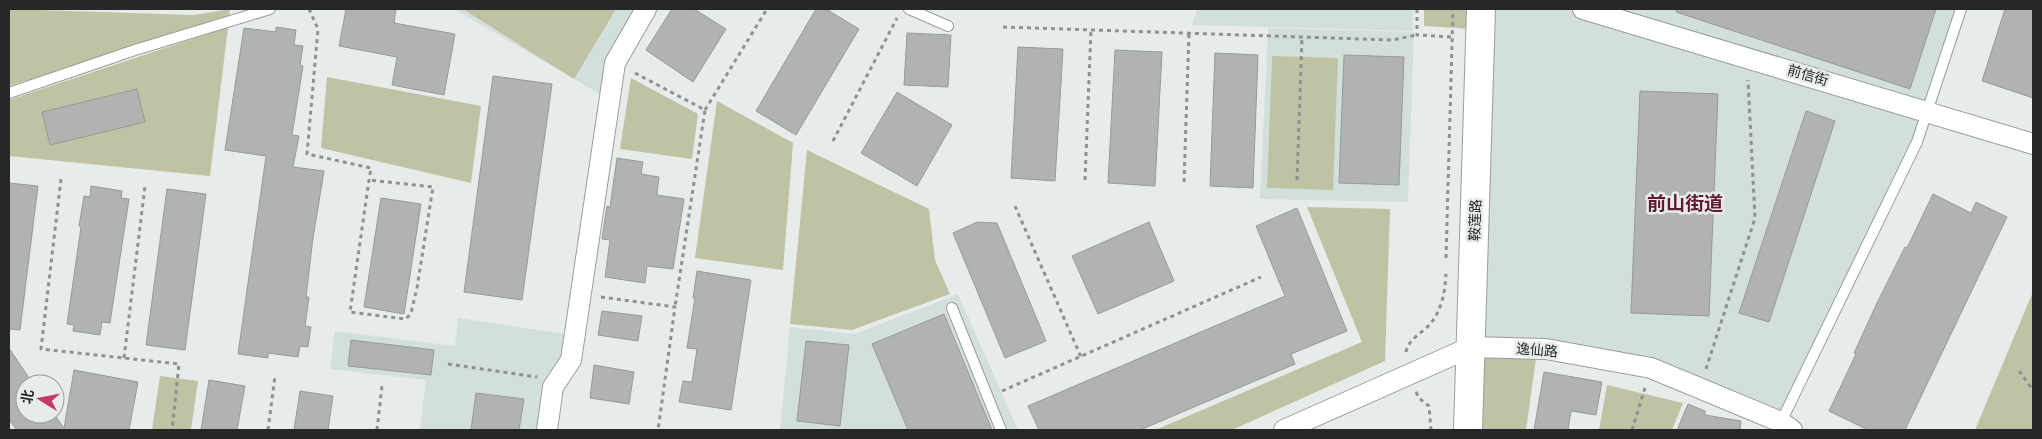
<svg xmlns="http://www.w3.org/2000/svg" width="2042" height="439" viewBox="0 0 2042 439" font-family="'Source Sans 3','Noto Sans SC',sans-serif">
<style>
.built{fill:#d3dfdc}
.green{fill:#c0c2a4}
.building{fill:#b0b3b0;stroke:#979a97}
.lines{fill:none;stroke-linecap:round;stroke-linejoin:round}
.lane-casing{stroke:#999d9c;stroke-width:12}
.street-casing{stroke:#999d9c;stroke-width:22}
.secondary-casing{stroke:#999d9c;stroke-width:30}
.path{stroke:#8e9191;stroke-width:3;stroke-dasharray:4 4;stroke-linecap:butt}
.lane{stroke:#fff;stroke-width:10}
.street{stroke:#fff;stroke-width:20}
.secondary{stroke:#fff;stroke-width:28}
.labels{text-anchor:middle;stroke-width:5;stroke-linejoin:round;paint-order:stroke}
.street-label{font-size:14px;fill:#262727;stroke:#e7eceb}
.district-label{font-size:19px;font-weight:bold;fill:#601b2f;stroke:#e7eceb}
</style>
<rect width="100%" height="100%" fill="#e7eceb"/>
<path class="built" d="M 454,9 L 641,9 L 605,97 Z
M 1197,9 L 1413,9 L 1413,31 L 1192,25 Z
M 1483,9 L 1577,9 L 1924,112 L 1916,141 L 1780,419 L 1651,366 L 1473,345 Z
M 1589,9 L 1959,9 L 1926,108 Z
M 1268,28 L 1414,32 L 1408,202 L 1260,199 Z
M 958,294 L 1018,430 L 780,430 L 790,327 L 855,334 Z
M 458,318 L 572,335 L 542,430 L 420,430 L 426,380 L 330,369 L 335,331 L 455,346 Z"/>
<path class="green" d="M 9,9 L 194,15 L 230,9 L 229,18 L 9,86 Z
M 463,9 L 616,9 L 574,79 Z
M 1424,9 L 1474,9 L 1473,29 L 1424,26 Z
M 228,27 L 210,176 L 9,156 L 9,100 Z
M 1272,56 L 1338,58 L 1333,190 L 1267,188 Z
M 327,77 L 481,106 L 471,183 L 321,148 Z
M 631,78 L 698,114 L 692,159 L 620,149 Z
M 717,101 L 793,143 L 783,270 L 695,258 Z
M 807,150 L 929,209 L 935,260 L 950,294 L 852,330 L 790,324 Z
M 1307,207 L 1390,209 L 1385,361 L 1232,430 L 1155,430 L 1362,342 Z
M 2032,294 L 2033,296 L 2033,428 L 2030,430 L 1975,430 Z
M 1474,349 L 1537,351 L 1526,430 L 1471,430 Z
M 160,376 L 198,381 L 191,430 L 152,430 Z
M 1607,385 L 1683,403 L 1672,430 L 1599,430 Z"/>
<path class="building" d="M 346,9 L 396,9 L 394,23 L 455,34 L 444,95 L 392,85 L 397,57 L 339,46 Z
M 672,9 L 694,9 L 726,29 L 693,82 L 646,50 Z
M 816,9 L 826,9 L 859,29 L 796,135 L 756,111 Z
M 1677,9 L 1936,9 L 1910,89 L 1676,12 Z
M 2005,9 L 2033,9 L 2033,98 L 1982,81 Z
M 276,27 L 296,30 L 294,45 L 303,46 L 300,65 L 303,66 L 292,135 L 299,136 L 293,167 L 324,171 L 313,238 L 306,297 L 309,297 L 305,326 L 311,327 L 308,347 L 300,346 L 298,357 L 268,353 L 268,358 L 238,354 L 266,156 L 225,150 L 244,28 L 276,32 Z
M 907,33 L 951,35 L 948,87 L 904,85 Z
M 1018,47 L 1063,49 L 1055,181 L 1011,178 Z
M 1115,50 L 1162,52 L 1155,186 L 1108,183 Z
M 1215,53 L 1258,55 L 1253,188 L 1210,186 Z
M 1344,55 L 1404,57 L 1399,185 L 1339,183 Z
M 493,76 L 552,84 L 522,300 L 464,292 Z
M 137,89 L 145,122 L 50,145 L 42,112 Z
M 1640,91 L 1718,94 L 1709,316 L 1631,313 Z
M 897,92 L 952,125 L 917,186 L 861,153 Z
M 1806,111 L 1835,121 L 1769,322 L 1739,313 Z
M 617,158 L 643,162 L 641,174 L 659,177 L 657,195 L 684,199 L 673,269 L 647,266 L 645,283 L 605,277 L 610,240 L 602,239 L 607,206 L 610,207 Z
M 9,183 L 38,186 L 20,330 L 9,329 Z
M 91,186 L 122,191 L 121,198 L 129,199 L 110,323 L 102,322 L 100,335 L 73,331 L 74,325 L 67,324 L 81,227 L 79,226 L 84,196 L 90,197 Z
M 167,189 L 206,194 L 185,350 L 146,345 Z
M 1933,194 L 1971,213 L 1976,202 L 2007,217 L 1905,430 L 1868,430 L 1829,411 L 1856,354 L 1854,353 L 1877,303 L 1905,247 L 1907,248 Z
M 381,198 L 421,204 L 404,314 L 364,307 Z
M 1297,208 L 1347,331 L 1291,354 L 1295,364 L 1140,430 L 1039,430 L 1028,406 L 1285,296 L 1256,226 Z
M 977,222 L 997,223 L 1046,341 L 1005,358 L 953,233 Z
M 1149,222 L 1174,281 L 1098,314 L 1072,256 Z
M 697,271 L 751,280 L 731,410 L 679,402 L 683,381 L 692,382 L 697,349 L 687,348 L 695,298 L 693,298 Z
M 602,311 L 642,316 L 638,341 L 598,335 Z
M 944,314 L 992,430 L 908,430 L 872,344 Z
M 351,340 L 434,350 L 431,375 L 348,366 Z
M 806,341 L 849,345 L 840,426 L 797,421 Z
M 9,348 L 33,384 L 25,384 L 25,414 L 54,414 L 64,428 L 74,370 L 138,382 L 129,430 L 17,430 L 9,420 Z
M 594,365 L 634,372 L 629,404 L 590,398 Z
M 1544,372 L 1602,382 L 1596,415 L 1571,411 L 1568,430 L 1534,430 Z
M 209,380 L 245,386 L 237,430 L 201,430 Z
M 300,391 L 333,396 L 328,430 L 294,430 Z
M 476,393 L 524,399 L 519,430 L 471,430 Z
M 1688,404 L 1705,411 L 1705,415 L 1741,421 L 1740,430 L 1677,430 Z"/>
<g class="lines">
<defs>
<path id="lane" d="M 909,9 L 948,26
M 9,93 L 135,50 L 270,9
M 952,308 L 1001,430
M 1781,422 L 1917,142 L 1961,9"/>
<path id="street" d="M 1583,9 L 2033,144
M 547,430 L 553,387 L 571,360 L 615,63 L 646,9
M 1284,430 L 1471,347 L 1546,349 L 1651,368 L 1781,422 L 1792,430"/>
<path id="secondary" d="M 1468,430 L 1481,9"/>
</defs>
<use href="#lane" class="lane-casing"/>
<use href="#street" class="street-casing"/>
<use href="#secondary" class="secondary-casing"/>
<path class="path" d="M 309,9 L 318,29 L 307,154 L 371,168 L 369,180 L 350,312 L 406,319 L 411,313 L 417,288 L 433,187 L 369,180
M 1417,9 L 1417,35 L 1452,37
M 1003,27 L 1392,40 L 1417,35
M 635,73 L 705,110 L 675,307
M 705,110 L 767,9
M 833,141 L 897,18
M 61,179 L 41,349 L 179,364 L 172,430
M 1085,180 L 1091,30
M 1297,180 L 1302,37
M 1184,182 L 1189,33
M 1015,206 L 1081,357
M 1446,258 L 1453,9
M 601,297 L 675,307 L 658,430
M 1406,352 C 1408,339 1424,332 1431,323 C 1442,309 1445,292 1446,274
M 124,358 L 145,186
M 448,364 L 537,377
M 1706,369 L 1755,218 L 1748,80
M 2019,371 L 2033,390
M 1002,391 L 1261,277
M 1416,392 L 1419,398 L 1429,406 L 1431,430
M 268,430 L 275,376
M 377,430 L 382,386
M 1632,430 L 1645,388"/>
<use href="#lane" class="lane"/>
<use href="#street" class="street"/>
<use href="#secondary" class="secondary"/>
</g>
<g class="labels">
<g class="street-label">
<text transform="translate(1808 75) rotate(16)" y="5">前信街</text>
<text transform="translate(1475 220) rotate(-88)" y="5">鞍莲路</text>
<text transform="translate(1537 350) rotate(5)" y="5">逸仙路</text>
</g>
<g class="district-label">
<text x="1685" y="210">前山街道</text>
</g>
</g>
<rect width="2042" height="439" fill="none" stroke="#262727" stroke-width="20"/>
<g transform="translate(40 399) rotate(280)"><circle r="24" fill="#e7eceb" stroke="#9a9d9d"/>
<path d="M0-4L9 19L0 12L-9 19Z" fill="#c73964"/>
<text y="-8" font-size="14" font-weight="bold" text-anchor="middle" fill="#262727">北</text>
</g>
</svg>
